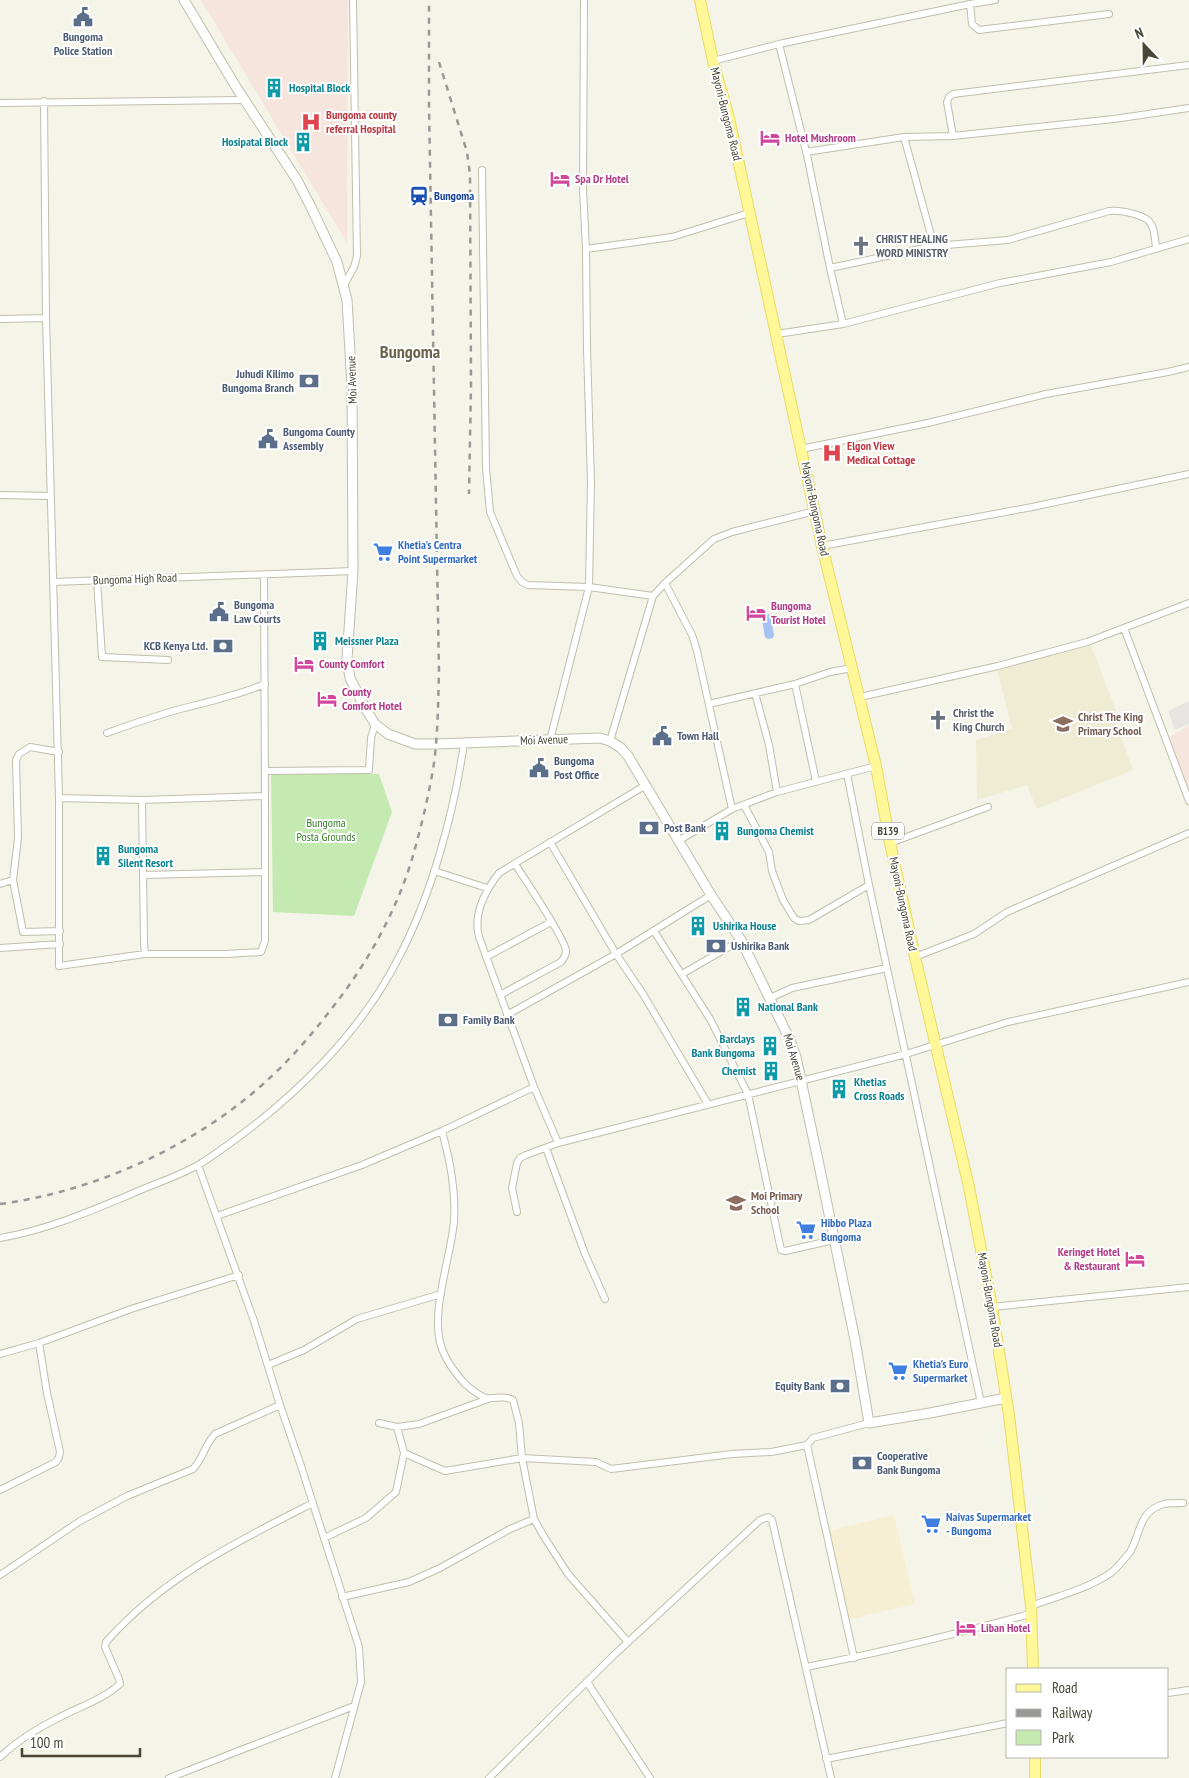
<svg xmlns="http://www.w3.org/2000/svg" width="1189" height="1778" viewBox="0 0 1189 1778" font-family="'PT Sans Narrow',sans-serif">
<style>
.commercial{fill:#f7efd4}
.education{fill:#eeecd3}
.medical{fill:#f5e5dd}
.green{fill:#c4e9b1}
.parking{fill:#e6e5e1}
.water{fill:#a5c2f2}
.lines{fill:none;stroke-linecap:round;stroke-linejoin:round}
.minor-casing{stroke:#c1beab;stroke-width:8}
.tertiary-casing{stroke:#c1beab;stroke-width:11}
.primary-casing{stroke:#e6db66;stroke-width:12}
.minor{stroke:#fff;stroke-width:6}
.tertiary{stroke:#fff;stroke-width:9}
.primary{stroke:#fff798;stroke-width:10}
.rail{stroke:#989898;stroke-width:2.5;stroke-dasharray:6 6;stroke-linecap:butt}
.labels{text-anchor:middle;stroke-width:4;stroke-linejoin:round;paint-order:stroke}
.shield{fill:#fff;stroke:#807e73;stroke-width:1}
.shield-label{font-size:11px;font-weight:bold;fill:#494637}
.service-label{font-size:12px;font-weight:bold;fill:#4e5e75;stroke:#fff;text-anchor:start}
.culture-label{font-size:12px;font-weight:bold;fill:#0d838f;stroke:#fff;text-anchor:start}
.street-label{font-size:12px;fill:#494637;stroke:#fff}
.health-label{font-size:12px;font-weight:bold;fill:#be3a42;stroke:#fff;text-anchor:start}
.hotel-label{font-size:12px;font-weight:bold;fill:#b23c85;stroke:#fff;text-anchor:start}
.transit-label{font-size:12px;font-weight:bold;fill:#164399;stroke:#fff;text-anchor:start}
.worship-label{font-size:12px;font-weight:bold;fill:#5b616d;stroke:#fff;text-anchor:start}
.shop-label{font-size:12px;font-weight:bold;fill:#366cbe;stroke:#fff;text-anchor:start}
.education-label{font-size:12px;font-weight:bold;fill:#785e54;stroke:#fff;text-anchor:start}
.park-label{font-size:12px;fill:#377c28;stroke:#fff}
.district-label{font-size:18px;font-weight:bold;fill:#6c664e;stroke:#fff}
</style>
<rect width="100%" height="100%" fill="#f5f4e9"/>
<path class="commercial" d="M 894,1515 L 915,1604 L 848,1620 L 827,1531 Z"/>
<path class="education" d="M 1090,643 L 1118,716 L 1114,718 L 1133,770 L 1037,809 L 1027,785 L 977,800 L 976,740 L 1012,729 L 997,669 Z"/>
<path class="medical" d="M 201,0 L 348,0 L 347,243 Z
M 839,444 L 842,459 L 825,462 L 822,447 Z
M 1189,725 L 1189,796 L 1168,738 Z"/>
<path class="green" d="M 271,774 L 379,774 L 392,812 L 354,916 L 273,912 Z"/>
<path class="parking" d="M 1189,701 L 1189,724 L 1175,730 L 1168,711 Z"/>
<path class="water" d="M 770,614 L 774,635 L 773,638 L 768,639 L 765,637 L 761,615 Z"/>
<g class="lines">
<defs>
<path id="minor" d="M 970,4 L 995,0
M 779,44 L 970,4 L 972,24 L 979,30 L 1109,14
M 713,61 L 779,44 L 807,155 L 830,268 L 934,246 L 1008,240 L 1109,211 C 1119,210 1146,214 1151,224 C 1155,230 1155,241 1156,248
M 44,101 L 46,318 L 59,798 L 142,800 L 265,796 L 264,575
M 0,103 L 244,100
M 953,136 L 947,102 L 949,97 L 953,94 L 1189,65
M 904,137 L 934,246
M 806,152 L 904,137 L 953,136 L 1114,119 L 1189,108
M 482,170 L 486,468 L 490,512 L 517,576 L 522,582 L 528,585 L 589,587 L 653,596
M 586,249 L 672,237 L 749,213
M 830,268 L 843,324
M 344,285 L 354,267 L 357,256 L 353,0
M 0,319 L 46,318
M 777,334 L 843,324 L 1000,283 L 1111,262 L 1189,239
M 801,449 L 928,423 L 1046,394 L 1168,372 L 1189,367
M 0,495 L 50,496
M 822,546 L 1032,507 L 1189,474
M 97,580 L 102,657 L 168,660
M 53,582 L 353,571
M 665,583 L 692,635 L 697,651 L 732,809
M 1124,628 L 1189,801
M 795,684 L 816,781
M 755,693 L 769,745 L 777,792
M 860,697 L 998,666 L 1087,642 L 1189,603
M 709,704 L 795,684 L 830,672 L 852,668
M 107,733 C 132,724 158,715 184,708 C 212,701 238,695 265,684
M 550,740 L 589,587 L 591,482 L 587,349 L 586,249 L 583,189 L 584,0
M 610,741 L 653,596 L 665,583 L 714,539 L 732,532 L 815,511
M 59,752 L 30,747 L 19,754 L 16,760 L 18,838 L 13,880 L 23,932 L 60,931
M 265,771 L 369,770 L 371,738 L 375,724
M 847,774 L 869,885 L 981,1403
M 59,798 L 59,966 L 145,954 L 144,943 L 142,800
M 744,805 L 769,852 L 772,871 L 783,900 L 794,918 L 799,921 L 809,920 L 869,885
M 678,841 L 732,809 L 777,792 L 876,766
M 550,842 L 616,954 L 643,994 L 708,1104
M 890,843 L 988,807
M 434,871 L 487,888
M 143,875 L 264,872
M 0,884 L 13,880
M 654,931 L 710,1019 L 748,1094 L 781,1250 L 785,1251 L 834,1240
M 0,948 L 60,944
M 145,954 L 226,954 L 261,952 L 265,941 L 265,796
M 486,957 L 551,922
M 915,957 L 974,934 L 1007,912 L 1189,833
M 682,974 L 741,940
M 500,995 L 561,962 C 563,959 566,956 566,951 C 566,940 524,878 515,864
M 770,998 L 792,988 L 887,968
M 507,1015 L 616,954 L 711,895
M 442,1131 C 450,1161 456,1190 454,1221 C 451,1258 429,1314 442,1349 C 446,1360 457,1375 465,1384 C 471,1389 480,1397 487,1398 C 497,1399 504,1395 513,1400 L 519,1423 L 522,1458 L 534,1519 L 543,1535 L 568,1574 L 628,1642
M 558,1143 L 534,1087 L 479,937 C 473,914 485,891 499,873 L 646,785
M 546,1148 L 585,1254 L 605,1299
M 198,1165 L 254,1321 L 280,1405 L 300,1463 L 359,1647 L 361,1682 L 335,1778
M 517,1212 L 512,1188 L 517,1163 L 520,1158 L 526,1155 L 558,1143 L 906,1054 L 1008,1022 L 1189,982
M 217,1216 L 362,1165 L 442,1131 L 534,1087
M 0,1238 C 46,1230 86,1213 129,1195 C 151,1185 177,1177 198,1165 C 209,1159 219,1151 229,1144 C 296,1096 360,1033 398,959 C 431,897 454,813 464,743
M 992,1307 L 1189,1287
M 0,1354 L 39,1343 L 131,1309 L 239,1275
M 268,1365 L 304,1350 L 357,1319 L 441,1294
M 379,1423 L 397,1427 L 419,1424 L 488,1399
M 397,1427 L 404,1453 L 445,1471 L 522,1458 L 596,1462 L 611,1469 L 732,1454 L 771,1452 L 807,1445 L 813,1438 L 869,1423
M 807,1445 L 854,1658
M 0,1490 L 56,1462 L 59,1457 L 60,1452 L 47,1393 L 39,1343
M 324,1538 L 366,1518 L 396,1492 L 404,1453
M 0,1575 L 80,1521 L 127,1496 L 193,1469 C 203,1459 205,1444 215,1434 L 280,1405
M 342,1597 L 409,1582 L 440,1568 L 510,1529 L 534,1519
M 1031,1606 C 1058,1596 1088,1589 1112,1572 C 1118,1567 1125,1558 1130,1552 C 1141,1534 1138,1511 1164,1504 C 1170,1503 1177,1503 1183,1503
M 806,1667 C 881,1653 956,1634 1030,1614
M 587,1682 L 650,1778
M 1168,1693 L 1189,1690
M 0,1757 C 17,1741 38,1728 58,1718 C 79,1707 102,1700 120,1684 L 119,1679 L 105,1647 L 106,1642 C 162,1578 238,1541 313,1503
M 826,1759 L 1008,1723
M 169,1778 L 354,1706
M 489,1778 L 614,1655 L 760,1520 L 768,1517 L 772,1520 L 831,1778"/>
<path id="tertiary" d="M 184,0 L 236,87 L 297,180 L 311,207 L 337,262 L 347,300 L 352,387 L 353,571 L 347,659 L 350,678 L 364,706 L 375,724 L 388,734 L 415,744 L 436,744 L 600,738 L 610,741 L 621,748 L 628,756 L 711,895 L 741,940 L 789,1038 L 796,1057 L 819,1165 L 855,1340 L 869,1423 L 930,1413 L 1006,1398"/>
<path id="primary" d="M 700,0 L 713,61 L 729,118 L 822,546 L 876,766 L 890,843 L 915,957 L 969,1187 L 992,1307 L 1009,1415 L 1031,1606 L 1033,1669
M 1035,1778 L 1035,1757"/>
</defs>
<use href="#minor" class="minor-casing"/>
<use href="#tertiary" class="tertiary-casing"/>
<use href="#primary" class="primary-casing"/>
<use href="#minor" class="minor"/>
<use href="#tertiary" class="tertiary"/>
<use href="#primary" class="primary"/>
<path class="rail" d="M 439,62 L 467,152 L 470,174 L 471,386 L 469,494
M 0,1204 C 98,1191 202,1143 274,1074 C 294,1055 312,1034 329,1012 C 365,967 395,915 412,859 C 421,828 429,795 434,763 C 438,733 438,703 439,672 L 429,106 L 429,0"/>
</g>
<defs>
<symbol id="civic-bare" viewBox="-9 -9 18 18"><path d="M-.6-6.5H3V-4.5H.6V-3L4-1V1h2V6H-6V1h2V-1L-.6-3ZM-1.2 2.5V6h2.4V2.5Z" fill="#5c6f8a" stroke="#fff" stroke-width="2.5" paint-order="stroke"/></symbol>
<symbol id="building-bare" viewBox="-9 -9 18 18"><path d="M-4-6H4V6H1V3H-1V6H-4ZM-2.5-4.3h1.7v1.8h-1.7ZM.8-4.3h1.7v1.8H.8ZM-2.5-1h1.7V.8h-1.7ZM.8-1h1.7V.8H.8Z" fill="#0f9aa8" stroke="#fff" stroke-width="2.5" paint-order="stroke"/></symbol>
<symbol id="hospital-bare" viewBox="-9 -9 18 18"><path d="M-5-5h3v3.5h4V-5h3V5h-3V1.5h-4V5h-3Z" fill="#e0444e" stroke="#fff" stroke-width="2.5" paint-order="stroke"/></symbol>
<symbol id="hotel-bare" viewBox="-9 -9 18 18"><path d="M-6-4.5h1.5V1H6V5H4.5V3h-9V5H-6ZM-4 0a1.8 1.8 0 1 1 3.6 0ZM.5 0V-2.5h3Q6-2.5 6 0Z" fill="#d1479c" stroke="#fff" stroke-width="2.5" paint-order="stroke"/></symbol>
<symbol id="station-bare" viewBox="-9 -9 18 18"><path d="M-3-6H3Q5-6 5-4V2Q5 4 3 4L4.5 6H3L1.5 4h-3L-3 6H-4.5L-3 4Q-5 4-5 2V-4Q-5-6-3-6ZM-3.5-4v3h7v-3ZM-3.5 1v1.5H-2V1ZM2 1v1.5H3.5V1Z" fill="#1a4fb4" stroke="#fff" stroke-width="2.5" paint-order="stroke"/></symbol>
<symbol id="church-bare" viewBox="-9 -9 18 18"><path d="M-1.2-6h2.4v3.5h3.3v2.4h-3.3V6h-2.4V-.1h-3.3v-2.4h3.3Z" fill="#6b7280" stroke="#fff" stroke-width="2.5" paint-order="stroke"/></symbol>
<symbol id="bank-bare" viewBox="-9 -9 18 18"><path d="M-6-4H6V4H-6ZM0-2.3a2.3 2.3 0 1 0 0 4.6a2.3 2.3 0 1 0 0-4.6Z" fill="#5c6f8a" stroke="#fff" stroke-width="2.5" paint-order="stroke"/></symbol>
<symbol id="supermarket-bare" viewBox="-9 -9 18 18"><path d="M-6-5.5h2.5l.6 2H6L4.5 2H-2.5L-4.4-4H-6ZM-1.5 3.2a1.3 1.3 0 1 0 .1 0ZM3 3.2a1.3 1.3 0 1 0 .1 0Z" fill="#3f7fe0" stroke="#fff" stroke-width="2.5" paint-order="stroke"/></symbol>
<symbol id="school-bare" viewBox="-9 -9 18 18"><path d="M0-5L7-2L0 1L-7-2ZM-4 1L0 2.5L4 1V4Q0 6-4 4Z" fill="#8d6e63" stroke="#fff" stroke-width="2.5" paint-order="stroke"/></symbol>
</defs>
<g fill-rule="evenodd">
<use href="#civic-bare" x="69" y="3" width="28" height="28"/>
<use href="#building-bare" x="260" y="74" width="28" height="28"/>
<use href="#hospital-bare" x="297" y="108" width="28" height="28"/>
<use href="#hotel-bare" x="756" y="124" width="28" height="28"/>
<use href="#building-bare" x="289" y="128" width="28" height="28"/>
<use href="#hotel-bare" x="546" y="165" width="28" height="28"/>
<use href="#station-bare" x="405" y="182" width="28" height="28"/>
<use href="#church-bare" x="847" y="232" width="28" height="28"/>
<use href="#bank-bare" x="295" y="367" width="28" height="28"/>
<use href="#civic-bare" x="254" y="425" width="28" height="28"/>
<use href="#hospital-bare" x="818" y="439" width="28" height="28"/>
<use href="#supermarket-bare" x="369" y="538" width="28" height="28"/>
<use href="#civic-bare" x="205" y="598" width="28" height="28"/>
<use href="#hotel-bare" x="742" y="599" width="28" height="28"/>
<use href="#building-bare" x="306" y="627" width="28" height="28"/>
<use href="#bank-bare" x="209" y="632" width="28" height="28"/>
<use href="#hotel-bare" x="290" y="650" width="28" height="28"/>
<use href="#hotel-bare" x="313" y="685" width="28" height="28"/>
<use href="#church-bare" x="924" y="706" width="28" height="28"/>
<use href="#school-bare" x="1049" y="710" width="28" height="28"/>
<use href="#civic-bare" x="648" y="722" width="28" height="28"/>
<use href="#civic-bare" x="525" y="754" width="28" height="28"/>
<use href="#bank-bare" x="635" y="814" width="28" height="28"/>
<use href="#building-bare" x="708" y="817" width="28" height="28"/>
<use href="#building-bare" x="89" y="842" width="28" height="28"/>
<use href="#building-bare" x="684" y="912" width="28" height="28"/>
<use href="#bank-bare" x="702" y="932" width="28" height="28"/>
<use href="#building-bare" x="729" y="993" width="28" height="28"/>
<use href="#bank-bare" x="434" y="1006" width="28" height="28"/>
<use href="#building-bare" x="756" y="1032" width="28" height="28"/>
<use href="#building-bare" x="757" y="1057" width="28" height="28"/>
<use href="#building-bare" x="825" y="1075" width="28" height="28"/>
<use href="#school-bare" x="722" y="1189" width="28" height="28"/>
<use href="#supermarket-bare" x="792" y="1216" width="28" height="28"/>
<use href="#hotel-bare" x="1121" y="1245" width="28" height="28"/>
<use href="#supermarket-bare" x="884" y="1357" width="28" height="28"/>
<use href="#bank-bare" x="826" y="1372" width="28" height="28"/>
<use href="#bank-bare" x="848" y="1449" width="28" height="28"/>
<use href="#supermarket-bare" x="917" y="1510" width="28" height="28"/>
<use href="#hotel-bare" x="952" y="1614" width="28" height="28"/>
</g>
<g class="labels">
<rect class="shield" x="872" y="822.5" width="32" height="17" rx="4"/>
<g class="shield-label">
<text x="888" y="835">B139</text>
</g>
<g class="service-label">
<text x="83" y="41" text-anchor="middle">Bungoma<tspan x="83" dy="14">Police Station</tspan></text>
<text x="294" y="378" text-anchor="end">Juhudi Kilimo<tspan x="294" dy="14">Bungoma Branch</tspan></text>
<text x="283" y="436">Bungoma County<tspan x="283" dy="14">Assembly</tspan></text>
<text x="234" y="609">Bungoma<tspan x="234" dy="14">Law Courts</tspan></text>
<text x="208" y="650" text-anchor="end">KCB Kenya Ltd.</text>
<text x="677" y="740">Town Hall</text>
<text x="554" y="765">Bungoma<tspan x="554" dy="14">Post Office</tspan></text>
<text x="664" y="832">Post Bank</text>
<text x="731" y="950">Ushirika Bank</text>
<text x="463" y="1024">Family Bank</text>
<text x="825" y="1390" text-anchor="end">Equity Bank</text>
<text x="877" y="1460">Cooperative<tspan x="877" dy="14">Bank Bungoma</tspan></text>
</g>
<g class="culture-label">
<text x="289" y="92">Hospital Block</text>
<text x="288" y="146" text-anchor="end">Hosipatal Block</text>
<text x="335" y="645">Meissner Plaza</text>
<text x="737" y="835">Bungoma Chemist</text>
<text x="118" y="853">Bungoma<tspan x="118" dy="14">Silent Resort</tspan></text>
<text x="713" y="930">Ushirika House</text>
<text x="758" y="1011">National Bank</text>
<text x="755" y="1043" text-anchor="end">Barclays<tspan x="755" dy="14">Bank Bungoma</tspan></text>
<text x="756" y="1075" text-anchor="end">Chemist</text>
<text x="854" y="1086">Khetias<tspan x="854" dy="14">Cross Roads</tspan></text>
</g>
<g class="street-label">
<text transform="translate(726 114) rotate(76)" y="4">Mayoni-Bungoma Road</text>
<text transform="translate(352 380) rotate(-92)" y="4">Moi Avenue</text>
<text transform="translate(815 509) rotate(78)" y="4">Mayoni-Bungoma Road</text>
<text transform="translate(135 579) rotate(-2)" y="4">Bungoma High Road</text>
<text transform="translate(544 740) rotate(-2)" y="4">Moi Avenue</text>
<text transform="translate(903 904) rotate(78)" y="4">Mayoni-Bungoma Road</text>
<text transform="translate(794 1057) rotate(73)" y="4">Moi Avenue</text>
<text transform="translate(990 1300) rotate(80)" y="4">Mayoni-Bungoma Road</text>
</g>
<g class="health-label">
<text x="326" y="119">Bungoma county<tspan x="326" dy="14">referral Hospital</tspan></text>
<text x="847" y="450">Elgon View<tspan x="847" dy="14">Medical Cottage</tspan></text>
</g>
<g class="hotel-label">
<text x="785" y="142">Hotel Mushroom</text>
<text x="575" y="183">Spa Dr Hotel</text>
<text x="771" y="610">Bungoma<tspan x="771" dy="14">Tourist Hotel</tspan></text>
<text x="319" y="668">County Comfort</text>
<text x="342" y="696">County<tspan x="342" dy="14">Comfort Hotel</tspan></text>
<text x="1120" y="1256" text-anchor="end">Keringet Hotel<tspan x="1120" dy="14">&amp; Restaurant</tspan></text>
<text x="981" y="1632">Liban Hotel</text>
</g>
<g class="transit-label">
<text x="434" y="200">Bungoma</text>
</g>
<g class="worship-label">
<text x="876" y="243">CHRIST HEALING<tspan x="876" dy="14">WORD MINISTRY</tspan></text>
<text x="953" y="717">Christ the<tspan x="953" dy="14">King Church</tspan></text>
</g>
<g class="shop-label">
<text x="398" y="549">Khetia's Centra<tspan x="398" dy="14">Point Supermarket</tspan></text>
<text x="821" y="1227">Hibbo Plaza<tspan x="821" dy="14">Bungoma</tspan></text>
<text x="913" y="1368">Khetia's Euro<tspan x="913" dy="14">Supermarket</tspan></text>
<text x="946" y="1521">Naivas Supermarket<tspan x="946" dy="14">- Bungoma</tspan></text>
</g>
<g class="education-label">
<text x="1078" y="721">Christ The King<tspan x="1078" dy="14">Primary School</tspan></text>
<text x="751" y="1200">Moi Primary<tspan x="751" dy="14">School</tspan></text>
</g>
<g class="park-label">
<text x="326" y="827">Bungoma<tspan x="326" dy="14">Posta Grounds</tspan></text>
</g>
<g class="district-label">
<text x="410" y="358">Bungoma</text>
</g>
</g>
<rect x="1006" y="1668" width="162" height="90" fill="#ffffff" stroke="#b6b5af"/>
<rect x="1016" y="1684" width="25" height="8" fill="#fff798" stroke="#b6b5af"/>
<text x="1052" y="1693" font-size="15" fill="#494637">Road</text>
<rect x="1016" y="1709" width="25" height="8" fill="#989898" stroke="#b6b5af"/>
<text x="1052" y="1718" font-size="15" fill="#494637">Railway</text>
<rect x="1016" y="1730" width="25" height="15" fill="#c4e9b1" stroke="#b6b5af"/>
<text x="1052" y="1743" font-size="15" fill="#494637">Park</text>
<g transform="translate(1144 45) rotate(338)" stroke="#ffffff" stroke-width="4" paint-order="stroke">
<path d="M0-4L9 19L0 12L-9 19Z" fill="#494637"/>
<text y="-8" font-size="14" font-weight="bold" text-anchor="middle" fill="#494637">N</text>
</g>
<path d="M22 1748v8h118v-8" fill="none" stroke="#494637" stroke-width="2.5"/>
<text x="30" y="1748" font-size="15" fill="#494637" stroke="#ffffff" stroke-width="4" paint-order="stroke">100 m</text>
</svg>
